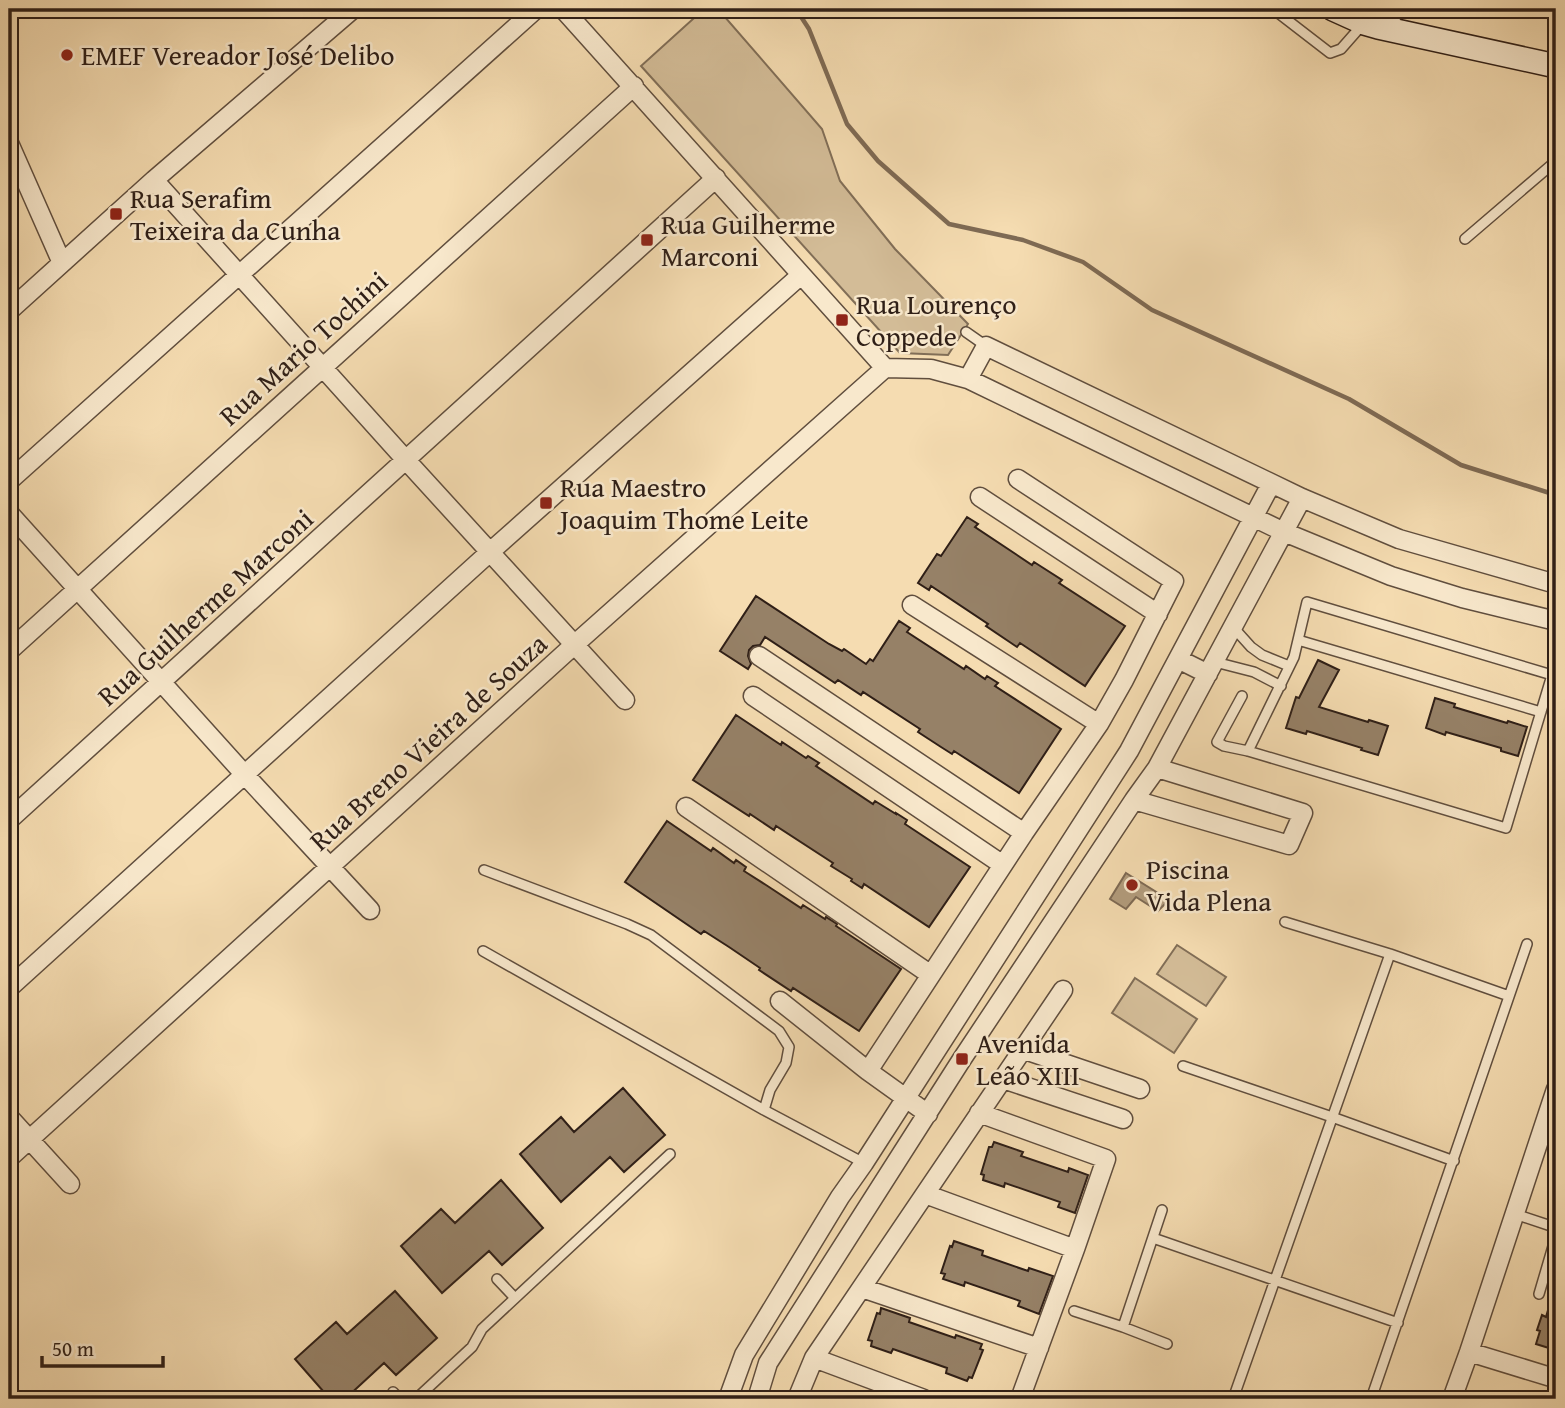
<svg xmlns="http://www.w3.org/2000/svg" width="1565" height="1408" viewBox="0 0 1565 1408" font-family="'Gentium Book Plus',serif">
<style>
.green{fill:#d3bc97;stroke:#816e57;stroke-width:2}
.water{fill:#b29c7d;stroke:#7e6a54;stroke-width:2}
.lines{fill:none;stroke-linecap:round;stroke-linejoin:round}
.stream{stroke:#7e6a54;stroke-width:4.5}
.building{fill:#968167;stroke:#2f1f17;stroke-width:2}
.lane-casing{stroke:#604e3e;stroke-width:12}
.street-casing{stroke:#604e3e;stroke-width:21}
.secondary-casing{stroke:#2f1f17;stroke-width:26}
.lane{stroke:#f8e8cc;stroke-width:9}
.street{stroke:#f8e8cc;stroke-width:18}
.secondary{stroke:#f8e8cc;stroke-width:23}
.poi-dot{fill:#8f2418;stroke:#f8e8cc;stroke-width:2.5}
.labels{text-anchor:middle;stroke-width:5;stroke-linejoin:round;paint-order:stroke}
.poi-label{font-size:28px;fill:#2f1f17;stroke:#f8e8cc;text-anchor:start}
.street-label{font-size:28px;fill:#2f1f17;stroke:#f8e8cc}
</style>
<rect width="100%" height="100%" fill="#f5dcb1"/>
<filter id="stains"><feTurbulence type="fractalNoise" baseFrequency=".00286" numOctaves="4"/><feColorMatrix values="0 0 0 0 .2 0 0 0 0 .09 0 0 0 0 .02 0 0 0 .5 -.17"/></filter>
<radialGradient id="worn" r=".72"><stop offset=".6" stop-color="#630" stop-opacity="0"/><stop offset="1" stop-color="#630" stop-opacity=".3"/></radialGradient>
<path class="green" d="M 704,9 L 718,9 L 822,129 L 840,181 L 895,249 L 968,324 L 948,355 L 900,353 L 641,66 Z
M 1177,945 L 1226,977 L 1206,1006 L 1157,974 Z
M 1135,978 L 1197,1019 L 1174,1053 L 1112,1013 Z"/>
<path class="water" d="M 1126,873 L 1169,900 L 1158,911 L 1136,897 L 1126,909 L 1110,899 Z"/>
<g class="lines">
<path class="stream" d="M 796,9 L 809,29 L 847,124 L 878,161 L 949,224 L 1023,240 L 1083,262 L 1152,310 L 1349,399 L 1461,465 L 1556,495"/>
</g>
<path class="building" d="M 967,517 L 978,524 L 975,527 L 1032,565 L 1034,562 L 1062,580 L 1059,583 L 1125,626 L 1085,686 L 1020,643 L 1017,647 L 986,626 L 988,624 L 931,586 L 929,590 L 918,583 L 937,554 L 941,556 Z
M 756,596 L 829,644 L 842,651 L 844,649 L 866,664 L 870,659 L 873,661 L 899,621 L 910,628 L 907,632 L 964,669 L 966,666 L 985,679 L 987,676 L 998,683 L 995,686 L 1061,729 L 1019,793 L 954,751 L 952,754 L 941,747 L 918,732 L 920,729 L 863,692 L 861,695 L 838,680 L 835,683 L 765,637 L 760,645 L 753,646 L 749,650 L 748,656 L 751,664 L 748,669 L 720,651 Z
M 1318,660 L 1339,670 L 1319,707 L 1368,722 L 1369,720 L 1388,726 L 1378,755 L 1361,750 L 1362,748 L 1307,731 L 1306,734 L 1286,728 L 1296,697 L 1299,698 Z
M 1435,698 L 1455,704 L 1454,707 L 1507,723 L 1508,721 L 1527,727 L 1518,756 L 1501,751 L 1501,748 L 1446,732 L 1445,735 L 1426,728 Z
M 736,715 L 781,745 L 782,742 L 806,758 L 808,756 L 819,763 L 816,766 L 873,804 L 875,801 L 896,814 L 896,813 L 907,820 L 905,824 L 970,867 L 929,927 L 864,884 L 862,888 L 851,881 L 852,879 L 831,866 L 833,863 L 776,826 L 774,830 L 750,814 L 749,816 L 693,780 Z
M 667,821 L 711,851 L 713,848 L 734,863 L 736,860 L 746,867 L 744,871 L 766,885 L 801,908 L 803,905 L 825,919 L 826,917 L 837,924 L 836,926 L 901,969 L 859,1031 L 793,988 L 791,991 L 759,970 L 760,968 L 729,947 L 704,931 L 701,934 L 625,882 Z
M 623,1088 L 665,1135 L 624,1172 L 610,1157 L 561,1202 L 520,1154 L 561,1117 L 574,1132 Z
M 994,1142 L 1023,1152 L 1021,1156 L 1068,1172 L 1069,1168 L 1088,1175 L 1075,1213 L 1058,1207 L 1060,1202 L 1005,1183 L 1004,1187 L 983,1180 L 984,1175 L 981,1174 L 989,1147 L 992,1147 Z
M 501,1180 L 543,1228 L 502,1265 L 489,1251 L 442,1293 L 401,1246 L 441,1209 L 455,1223 Z
M 954,1241 L 983,1251 L 982,1255 L 1028,1271 L 1029,1268 L 1053,1276 L 1039,1314 L 1018,1306 L 1020,1301 L 965,1282 L 964,1286 L 943,1279 L 945,1274 L 941,1273 L 950,1246 L 952,1247 Z
M 395,1291 L 437,1338 L 396,1375 L 384,1363 L 345,1399 L 330,1399 L 295,1359 L 336,1322 L 347,1334 Z
M 1553,1293 L 1556,1293 L 1556,1337 L 1552,1349 L 1536,1344 L 1540,1331 L 1537,1330 L 1542,1315 L 1546,1317 Z
M 881,1308 L 910,1318 L 909,1322 L 955,1338 L 956,1335 L 982,1344 L 980,1349 L 983,1350 L 972,1378 L 969,1377 L 967,1381 L 946,1373 L 947,1368 L 893,1349 L 891,1353 L 871,1346 L 872,1341 L 868,1340 L 877,1313 L 880,1314 Z"/>
<g class="lines">
<defs>
<path id="lane" d="M 1273,9 L 1330,53 L 1341,49 L 1363,24
M 1465,239 L 1556,161
M 966,332 L 986,346
M 1233,627 L 1251,647 L 1262,655 L 1289,666
M 1298,640 L 1541,712
M 1215,662 L 1254,672 L 1281,686
M 1242,696 L 1217,742 L 1224,746 L 1248,751 L 1506,828 L 1552,675 L 1307,602 L 1294,657 L 1248,751
M 484,870 L 627,924 L 651,935 L 779,1031 L 789,1047 L 786,1063 L 770,1090 L 764,1110
M 1285,922 L 1390,954 L 1509,996
M 483,951 L 764,1110 L 864,1163
M 1183,1066 L 1332,1117 L 1454,1161
M 1515,1214 L 1551,1226 L 1556,1230 L 1556,1236 L 1539,1294
M 1153,1238 L 1398,1323
M 497,1279 L 515,1298
M 1074,1311 L 1123,1327 L 1167,1344
M 1123,1327 L 1162,1210
M 393,1392 L 400,1399
M 416,1399 L 472,1347 L 482,1329 L 670,1154
M 1233,1399 L 1390,954
M 1371,1399 L 1527,944"/>
<path id="street" d="M 563,9 L 885,368
M 1378,27 L 1398,9
M 9,143 L 62,263
M 154,180 L 405,459 L 625,700
M 9,311 L 154,180 L 353,9
M 885,368 L 931,369 L 968,379 L 1284,532 L 1391,576 L 1462,598 L 1556,621
M 968,379 L 986,346 L 1302,498 L 1399,539 L 1556,584
M 9,481 L 536,9
M 980,497 L 1158,614
M 9,513 L 245,775 L 370,910
M 912,605 L 1099,724
M 9,651 L 634,86
M 759,656 L 1024,833
M 1178,659 L 1208,674
M 753,696 L 1003,865
M 1134,800 L 1289,845 L 1303,813 L 1157,768
M 686,807 L 931,975
M 9,820 L 716,178
M 9,988 L 490,552 L 801,275
M 780,1001 L 868,1071 L 928,1114
M 1022,1049 L 1140,1089
M 868,1071 L 1024,833 L 1099,724 L 1124,680 L 1174,581 L 1018,479
M 1003,1079 L 1123,1119
M 979,1113 L 1106,1159 L 1075,1249 L 1020,1399
M 9,1117 L 70,1184
M 9,1158 L 574,645 L 885,368
M 925,1194 L 1075,1249
M 862,1288 L 1039,1348
M 1469,1352 L 1554,1378
M 814,1358 L 924,1399
M 728,1399 L 744,1355 L 840,1197 L 864,1163 L 1129,751 L 1271,484
M 757,1399 L 768,1363 L 962,1059 L 1134,800 L 1157,768 L 1302,498
M 797,1399 L 814,1358 L 1063,990
M 1452,1399 L 1469,1352 L 1556,1089"/>
<path id="secondary" d="M 1333,9 L 1364,23 L 1378,27 L 1556,66"/>
</defs>
<use href="#lane" class="lane-casing"/>
<use href="#street" class="street-casing"/>
<use href="#secondary" class="secondary-casing"/>
<use href="#lane" class="lane"/>
<use href="#street" class="street"/>
<use href="#secondary" class="secondary"/>
</g>
<g class="poi-dot">
<circle cx="67" cy="55" r="7"/>
<rect x="109" y="207" width="14" height="14" rx="3.5"/>
<rect x="640" y="233" width="14" height="14" rx="3.5"/>
<rect x="835" y="313" width="14" height="14" rx="3.5"/>
<rect x="539" y="496" width="14" height="14" rx="3.5"/>
<circle cx="1132" cy="885" r="7"/>
<rect x="955" y="1052" width="14" height="14" rx="3.5"/>
</g>
<g class="labels">
<g class="poi-label">
<text x="81" y="65">EMEF Vereador José Delibo</text>
<text x="130" y="208">Rua Serafim<tspan x="130" dy="32">Teixeira da Cunha</tspan></text>
<text x="661" y="234">Rua Guilherme<tspan x="661" dy="32">Marconi</tspan></text>
<text x="856" y="314">Rua Lourenço<tspan x="856" dy="32">Coppede</tspan></text>
<text x="560" y="497">Rua Maestro<tspan x="560" dy="32">Joaquim Thome Leite</tspan></text>
<text x="1146" y="879">Piscina<tspan x="1146" dy="32">Vida Plena</tspan></text>
<text x="976" y="1053">Avenida<tspan x="976" dy="32">Leão XIII</tspan></text>
</g>
<g class="street-label">
<text transform="translate(303 348) rotate(-42)" y="10">Rua Mario Tochini</text>
<text transform="translate(205 607) rotate(-42)" y="10">Rua Guilherme Marconi</text>
<text transform="translate(428 742) rotate(-42)" y="10">Rua Breno Vieira de Souza</text>
</g>
</g>
<rect width="1565" height="1408" fill="none" stroke="#f5dcb1" stroke-width="35"/>
<rect x="10" y="10" width="1544" height="1387" fill="none" stroke="#2f1f17" stroke-width="3.5"/>
<rect x="18" y="18" width="1530" height="1373" fill="none" stroke="#2f1f17" stroke-width="2"/>
<path d="M42 1356v10h121v-10" fill="none" stroke="#2f1f17" stroke-width="3.5"/>
<text x="52" y="1356" font-size="21" fill="#2f1f17" stroke="#f8e8cc" stroke-width="5" paint-order="stroke">50 m</text>
<rect width="100%" height="100%" filter="url(#stains)"/>
<rect width="100%" height="100%" fill="url(#worn)"/>
</svg>
